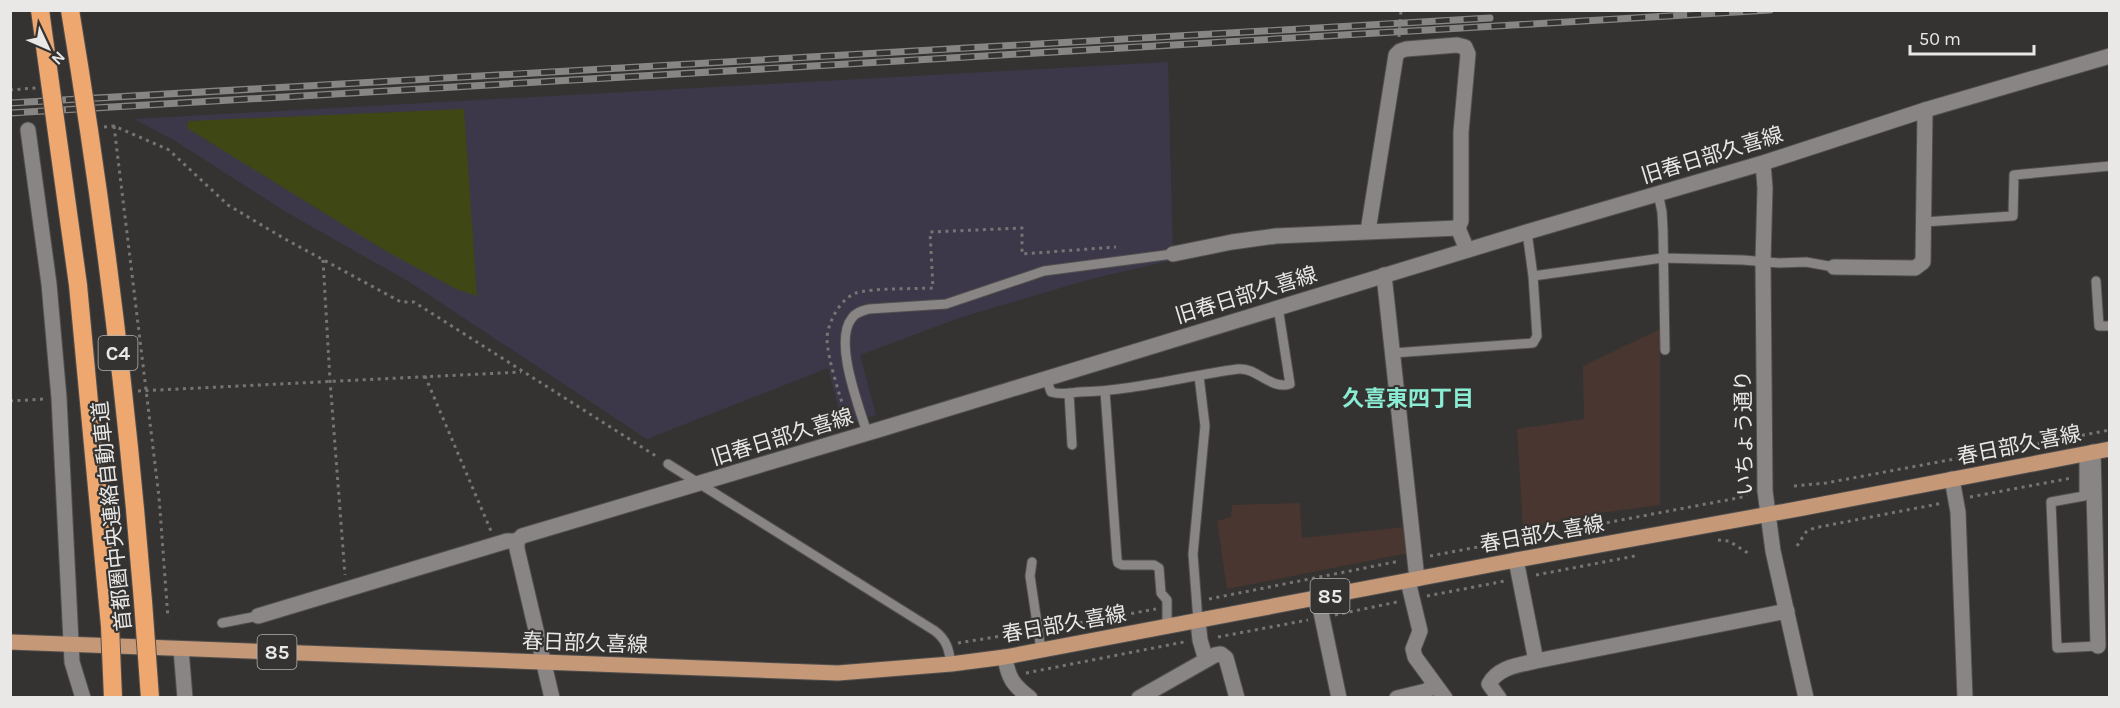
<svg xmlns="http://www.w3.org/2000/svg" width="2120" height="708" viewBox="0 0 2120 708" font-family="Karla,'Noto Sans JP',sans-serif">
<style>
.commercial{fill:#493630}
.education{fill:#3c3849}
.green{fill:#3f4714}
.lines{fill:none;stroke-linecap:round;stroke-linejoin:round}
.lane-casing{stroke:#52504f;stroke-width:11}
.street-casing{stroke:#52504f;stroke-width:17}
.secondary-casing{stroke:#52504f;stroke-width:17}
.primary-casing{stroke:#52504f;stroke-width:17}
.path{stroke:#777574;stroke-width:3;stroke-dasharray:3 4.5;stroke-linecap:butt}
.lane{stroke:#888584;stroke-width:9}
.street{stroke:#888584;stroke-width:15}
.secondary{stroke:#888584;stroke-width:15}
.primary{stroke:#c59977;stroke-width:15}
.rail-casing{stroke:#888684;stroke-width:7}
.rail{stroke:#353331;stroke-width:4.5;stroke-dasharray:14;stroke-linecap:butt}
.highway-bridge-casing{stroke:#52504f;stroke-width:20;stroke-linecap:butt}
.highway-bridge{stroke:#eea76e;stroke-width:18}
.labels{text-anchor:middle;stroke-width:4.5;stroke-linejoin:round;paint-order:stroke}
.shield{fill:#353331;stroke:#b3b2b0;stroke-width:1.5}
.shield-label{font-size:20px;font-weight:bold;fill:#e9e8e7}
.street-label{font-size:21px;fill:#e9e8e7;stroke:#353331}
.neighbourhood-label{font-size:22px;font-weight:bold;fill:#8aecd2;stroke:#353331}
</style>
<rect width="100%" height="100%" fill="#353331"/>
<path class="commercial" d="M 1660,329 L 1660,505 L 1591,514 L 1523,529 L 1517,429 L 1584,419 L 1583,366 Z
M 1300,503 L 1302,538 L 1405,527 L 1408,553 L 1227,589 L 1217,521 L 1231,517 L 1232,505 Z"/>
<path class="education" d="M 1168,62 L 1173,260 L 1091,279 L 962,317 L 860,355 L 876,415 L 863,419 L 843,426 L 828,368 L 647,439 L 408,281 L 286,212 L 174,140 L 134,119 Z"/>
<path class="green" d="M 464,109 L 477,296 L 456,289 L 384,250 L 187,128 L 188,121 Z"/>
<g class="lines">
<defs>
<path id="lane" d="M 1658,193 L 1662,212 L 1663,231 L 1665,350
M 1924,222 L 2013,216 L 2014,175 L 2110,166
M 1533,276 L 1662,258 L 1743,260 L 1779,263 L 1806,262 L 1834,267
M 2096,281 L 2099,326 L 2110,326
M 1393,353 L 1533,343 L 1537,336 L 1533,276 L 1527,232
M 1046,378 L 1051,392 C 1060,395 1069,393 1079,392 C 1133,391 1185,376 1238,369 C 1257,367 1270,390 1290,384 L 1278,307
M 1105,391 L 1117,559 L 1118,563 L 1122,565 L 1154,565 L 1159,568 L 1161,593 L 1167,600 L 1167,627
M 1069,393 L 1072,445
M 867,433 C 859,406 833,341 852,318 C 856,312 862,311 869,309 L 946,304 L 1044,271 L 1173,254
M 2084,454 L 2084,496 L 2051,502 L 2057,648 L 2098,646
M 668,464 L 935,631 C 947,640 949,650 951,664
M 1032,562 L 1030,576 L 1041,650
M 1198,621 L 1193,554 L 1205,426 L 1199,376
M 222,623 L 258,616"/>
<path id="street" d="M 28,130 L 49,284 L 59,398 L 72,662 L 83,698
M 1368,231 L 1396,55 L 1400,51 L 1406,49 L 1457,45 L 1465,47 L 1468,54 L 1461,132 L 1461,221 L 1458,228
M 1173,254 L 1232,242 L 1276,236 L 1458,228 L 1467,250
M 1834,267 L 1915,268 L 1923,262 L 1925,110
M 1384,275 L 1417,579
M 2093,452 L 2098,646
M 1952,479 L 1958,512 L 1965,698
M 1516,560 L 1536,661
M 1408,581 L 1420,631 L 1413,649 L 1415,657 L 1445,698
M 1318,598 L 1339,698
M 258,616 L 507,541 L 517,541
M 1198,621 L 1200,640 L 1206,660
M 1005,657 C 1008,678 1013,685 1030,698
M 1139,698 L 1215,655 L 1221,654 L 1226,658 L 1237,698
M 1397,698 L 1426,691 L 1435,685
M 1499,698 L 1489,684 C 1498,667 1519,665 1536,661 L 1787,611"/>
<path id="secondary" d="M 1763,163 L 1765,188 L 1763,262 L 1765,491 L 1773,551 L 1806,698
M 181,649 L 185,698
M 552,698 L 517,549 L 517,541 L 522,536 L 881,429 L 1527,232 L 1763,163 L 1925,110 L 2110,56"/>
<path id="primary" d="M 10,642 L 838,673 L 951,664 L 1005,657 L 1516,560 L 1803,508 L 2110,449"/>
</defs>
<use href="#lane" class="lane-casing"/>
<use href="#street" class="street-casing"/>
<use href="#secondary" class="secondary-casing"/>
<use href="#primary" class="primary-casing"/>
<path class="path" d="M 1399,37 L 1401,10
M 10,90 L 36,88
M 114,126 L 159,497 L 168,618
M 104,127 L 114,126 L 169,150 L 228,205 L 285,239 L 401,302 L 414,302 L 659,458
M 323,260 L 330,380 L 345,575
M 425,376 L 491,531
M 138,391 L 521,372
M 10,401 L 45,399
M 848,423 C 842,401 827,359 827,338 C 828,322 840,299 856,293 C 870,288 916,289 933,288 L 930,232 L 1022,228 L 1022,254 L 1116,247
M 1794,486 L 1826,483 L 2110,430
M 1970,497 L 2072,478
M 1718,540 L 1729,541 L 1751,555
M 1797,546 L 1806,532 L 1814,528 L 1943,503
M 1430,556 L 1743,497 L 1747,495
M 1536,575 L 1635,556
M 1427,596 L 1505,581
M 1209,599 L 1400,561
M 1335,615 L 1397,602
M 1050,628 L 1156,609
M 1218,637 L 1308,620
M 958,643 L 1026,632
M 1026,673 L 1184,642"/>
<use href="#lane" class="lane"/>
<use href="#street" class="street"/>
<use href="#secondary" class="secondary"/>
<use href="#primary" class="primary"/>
<defs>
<path id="rail" d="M 10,103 L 1490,18
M 10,113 L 1770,10"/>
</defs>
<use href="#rail" class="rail-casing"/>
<use href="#rail" class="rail"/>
<defs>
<path id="highway-bridge" d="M 40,10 L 78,285 L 110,626 L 113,698
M 70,10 C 108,238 135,468 150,698"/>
</defs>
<use href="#highway-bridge" class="highway-bridge-casing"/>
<use href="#highway-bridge" class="highway-bridge"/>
</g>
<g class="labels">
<g class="shield">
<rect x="98.5" y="336" width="39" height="34" rx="4.5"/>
<rect x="1310.5" y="579" width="39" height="34" rx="4.5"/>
<rect x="257.5" y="635" width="39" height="34" rx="4.5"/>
</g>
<g class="shield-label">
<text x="118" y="360">C4</text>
<text x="1330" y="603">85</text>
<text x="277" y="659">85</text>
</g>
<g class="street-label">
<text transform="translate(1712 155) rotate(-17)" y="7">旧春日部久喜線</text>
<text transform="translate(1246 295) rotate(-17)" y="7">旧春日部久喜線</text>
<text transform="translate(1744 433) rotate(-91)" y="7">いちょう通り</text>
<text transform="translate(782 437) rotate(-17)" y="7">旧春日部久喜線</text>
<text transform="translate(2019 445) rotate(-11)" y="7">春日部久喜線</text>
<text transform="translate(112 516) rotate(-96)" y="7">首都圏中央連絡自動車道</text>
<text transform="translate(1542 534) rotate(-10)" y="7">春日部久喜線</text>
<text transform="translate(1064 624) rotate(-10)" y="7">春日部久喜線</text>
<text transform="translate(585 643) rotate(2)" y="7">春日部久喜線</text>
</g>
<g class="neighbourhood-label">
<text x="1408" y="406">久喜東四丁目</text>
</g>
</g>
<rect width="2120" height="708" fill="none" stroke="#e9e8e7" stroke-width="24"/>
<g transform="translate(48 48) rotate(134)" stroke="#353331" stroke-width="4.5" paint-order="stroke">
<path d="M0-4.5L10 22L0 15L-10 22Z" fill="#e9e8e7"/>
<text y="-9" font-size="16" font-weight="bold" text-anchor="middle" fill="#e9e8e7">N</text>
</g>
<path d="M1910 45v9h124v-9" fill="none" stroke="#e9e8e7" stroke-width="3"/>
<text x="1919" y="45" font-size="18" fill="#e9e8e7" stroke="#353331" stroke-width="4.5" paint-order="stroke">50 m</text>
</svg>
